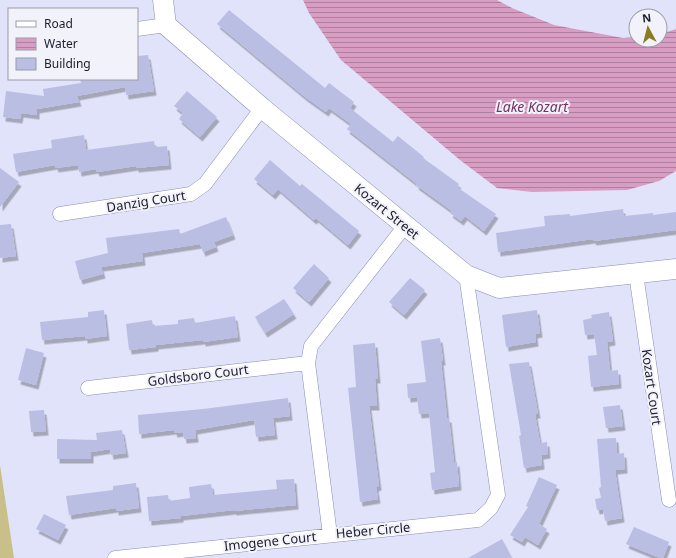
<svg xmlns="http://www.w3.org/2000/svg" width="676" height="558" viewBox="0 0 676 558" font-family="'Noto Sans',sans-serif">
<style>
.green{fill:#c8bf89}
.water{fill:url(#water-rules)}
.building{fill:#babee3;filter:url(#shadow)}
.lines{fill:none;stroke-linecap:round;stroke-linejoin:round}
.street-casing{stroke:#898caf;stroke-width:15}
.secondary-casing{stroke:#898caf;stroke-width:21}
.street{stroke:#fff;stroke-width:14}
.secondary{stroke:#fff;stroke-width:20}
.labels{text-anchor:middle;stroke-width:4;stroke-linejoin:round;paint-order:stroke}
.street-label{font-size:13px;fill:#1c1d2b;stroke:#f1f2fa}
.water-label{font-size:14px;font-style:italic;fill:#752f61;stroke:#f1f2fa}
</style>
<defs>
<pattern id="water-rules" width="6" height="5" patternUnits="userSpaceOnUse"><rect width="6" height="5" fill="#d89dc3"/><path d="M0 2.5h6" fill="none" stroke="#ae7f9f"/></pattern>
<filter id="shadow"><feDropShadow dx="2.5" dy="4.5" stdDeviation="0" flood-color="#0004"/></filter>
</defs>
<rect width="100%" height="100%" fill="#e1e3fb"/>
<path class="green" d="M 0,465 L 14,558 L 0,558 Z"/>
<path class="water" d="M 303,0 L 497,0 L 512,8 L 554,25 L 623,38 L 636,37 L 636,40 L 660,40 L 660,34 L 676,29 L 676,171 L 659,181 L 627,190 L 532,192 L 497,188 L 460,160 L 341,60 L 309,13 Z"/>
<path class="building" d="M 229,10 L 325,88 L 329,83 L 354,102 L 350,108 L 393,142 L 398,136 L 424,157 L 423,158 L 459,184 L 457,187 L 496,214 L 484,231 L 465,216 L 461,221 L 450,213 L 452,211 L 416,185 L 417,184 L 347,129 L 351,124 L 329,108 L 326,112 L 305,97 L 217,24 Z
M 148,55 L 154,91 L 126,95 L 125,87 L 77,96 L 79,102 L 37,109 L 37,115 L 21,113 L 20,119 L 3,117 L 6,91 L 44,96 L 43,89 L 81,83 L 80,79 L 137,79 L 137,56 Z
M 187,91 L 217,117 L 200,137 L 179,119 L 183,113 L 174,106 Z
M 84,135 L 86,150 L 154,141 L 155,147 L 167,146 L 169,165 L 136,168 L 136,166 L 97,172 L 96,169 L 79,172 L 78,165 L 56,168 L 55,165 L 16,172 L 13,154 L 52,148 L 51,140 Z
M 270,160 L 300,186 L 302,184 L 359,231 L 348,245 L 316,218 L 314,220 L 278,189 L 273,195 L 254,179 Z
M 0,168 L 19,182 L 0,207 Z
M 623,209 L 624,216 L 653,213 L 653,215 L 676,212 L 676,230 L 594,241 L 593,239 L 498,252 L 496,233 L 545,226 L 544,216 L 570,214 L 570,216 Z
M 226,217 L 233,235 L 214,242 L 216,247 L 203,252 L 200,244 L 142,253 L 143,261 L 101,267 L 103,274 L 80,280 L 75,261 L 108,253 L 106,238 L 179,229 L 180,234 Z
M 11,224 L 16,256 L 0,258 L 0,225 Z
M 314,264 L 329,278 L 309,302 L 293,288 Z
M 410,278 L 425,290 L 404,315 L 389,302 Z
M 284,299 L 294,314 L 265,333 L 255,317 Z
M 104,310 L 107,336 L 85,339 L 85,336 L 42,340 L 40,322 L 88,317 L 88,312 Z
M 537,310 L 540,333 L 535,334 L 536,342 L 506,347 L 502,315 Z
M 609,312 L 613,341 L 607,342 L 610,371 L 618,370 L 619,384 L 591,387 L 588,356 L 597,355 L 594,334 L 585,335 L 583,320 L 592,318 L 591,315 Z
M 235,316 L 238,337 L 203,342 L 203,340 L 156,345 L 156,347 L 129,350 L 126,324 L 152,320 L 153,326 L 178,324 L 178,320 L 194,318 L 195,323 Z
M 440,338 L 443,361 L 441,361 L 447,418 L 449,418 L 454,463 L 457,462 L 459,486 L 432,490 L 430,473 L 435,472 L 429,413 L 419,414 L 417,397 L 408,398 L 407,384 L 426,382 L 421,341 Z
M 375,343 L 378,379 L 375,379 L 377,406 L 369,406 L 379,486 L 376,487 L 378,499 L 360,502 L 348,388 L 356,387 L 353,345 Z
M 26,348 L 44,353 L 36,385 L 18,380 Z
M 529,362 L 538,414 L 535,414 L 540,443 L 547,442 L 548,454 L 541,455 L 542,465 L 524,468 L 519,436 L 521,435 L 509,364 Z
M 288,398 L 290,416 L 273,418 L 275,435 L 256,437 L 254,420 L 195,430 L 196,438 L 184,439 L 183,432 L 175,433 L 174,430 L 139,434 L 138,415 L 203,409 Z
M 620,405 L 623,426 L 606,428 L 603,407 Z
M 44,410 L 46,431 L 31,432 L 29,411 Z
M 122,430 L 126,453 L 111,455 L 110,449 L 91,452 L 91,459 L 57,459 L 57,439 L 97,440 L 96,433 Z
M 616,438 L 617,454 L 624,453 L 625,469 L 615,470 L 622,518 L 605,521 L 603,509 L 597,510 L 595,499 L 601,498 L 599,488 L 601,487 L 597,439 Z
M 539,477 L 557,485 L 539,524 L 547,529 L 538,545 L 525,537 L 522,542 L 510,535 L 528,507 L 526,506 Z
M 294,479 L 296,505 L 234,511 L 234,510 L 181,516 L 181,518 L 149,521 L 147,497 L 168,495 L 169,501 L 190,498 L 189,487 L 211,484 L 213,495 L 277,489 L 276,480 Z
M 136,483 L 139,508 L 116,511 L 116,508 L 69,515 L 66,496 L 113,490 L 113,486 Z
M 44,514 L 66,525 L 58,540 L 36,529 Z
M 634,527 L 669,542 L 663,558 L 660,558 L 626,544 Z
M 502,539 L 512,558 L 468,558 Z"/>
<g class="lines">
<defs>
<path id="street" d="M 137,29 L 166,25
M 60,214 L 191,194 L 205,184 L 262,108
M 636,274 L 669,500
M 88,388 L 308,363
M 330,535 L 308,363 L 311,346 L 405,226
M 115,558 L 478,520 L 491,508 L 498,495 L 466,275"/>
<path id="secondary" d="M 163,0 L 166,25 L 262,108 L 466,275 L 499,288 L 676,269"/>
</defs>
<use href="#street" class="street-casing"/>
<use href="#secondary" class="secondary-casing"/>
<use href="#street" class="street"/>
<use href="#secondary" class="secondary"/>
</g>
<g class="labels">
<g class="street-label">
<text transform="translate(146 201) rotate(-9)" y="5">Danzig Court</text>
<text transform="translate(387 211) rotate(39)" y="5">Kozart Street</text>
<text transform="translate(198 375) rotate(-7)" y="5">Goldsboro Court</text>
<text transform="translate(652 387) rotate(82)" y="5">Kozart Court</text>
<text transform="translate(373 530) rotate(-5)" y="5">Heber Circle</text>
<text transform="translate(270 541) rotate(-6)" y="5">Imogene Court</text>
</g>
<g class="water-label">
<text x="532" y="112">Lake Kozart</text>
</g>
</g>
<rect x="8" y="8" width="130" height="72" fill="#f1f2fa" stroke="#9c9da7"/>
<rect x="16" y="21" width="20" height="6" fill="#ffffff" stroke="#9c9da7"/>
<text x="44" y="28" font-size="12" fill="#1c1d2b">Road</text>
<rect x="16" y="38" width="20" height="12" fill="url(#water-rules)" stroke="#9c9da7"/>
<text x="44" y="48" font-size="12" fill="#1c1d2b">Water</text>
<rect x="16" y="58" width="20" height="12" fill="#babee3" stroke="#9c9da7"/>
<text x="44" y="68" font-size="12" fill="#1c1d2b">Building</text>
<g transform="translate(648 28) rotate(353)"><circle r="19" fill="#f1f2fa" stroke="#9c9da7"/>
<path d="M0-3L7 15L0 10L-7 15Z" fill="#897c21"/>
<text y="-6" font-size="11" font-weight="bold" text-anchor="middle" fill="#1c1d2b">N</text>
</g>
</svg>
